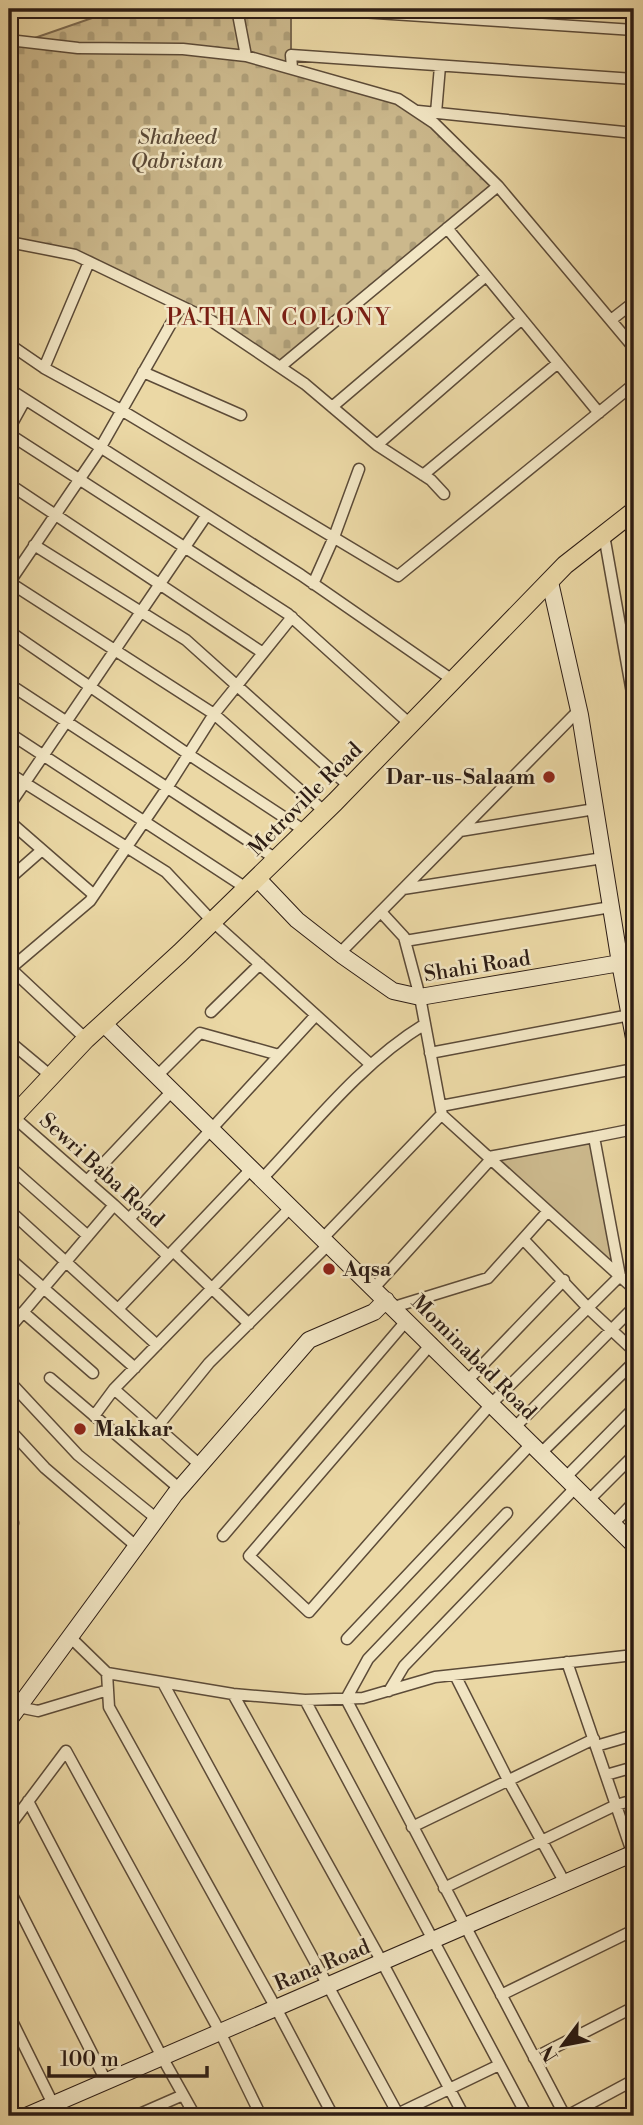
<svg xmlns="http://www.w3.org/2000/svg" width="643" height="2125" viewBox="0 0 643 2125" font-family="'Libre Bodoni',serif">
<style>
.cemetery{fill:url(#cemetery-stones);stroke:#7c6a50;stroke-width:2}
.green{fill:#cbb88c;stroke:#7c6a50;stroke-width:2}
.lines{fill:none;stroke-linecap:round;stroke-linejoin:round}
.street-casing{stroke:#5c4b38;stroke-width:13}
.secondary-casing{stroke:#2c1c14;stroke-width:18}
.primary-casing{stroke:#2c1c14;stroke-width:20}
.street{stroke:#f2e6c4;stroke-width:10}
.secondary{stroke:#f2e6c4;stroke-width:16}
.primary{stroke:#ebd8a5;stroke-width:18}
.poi-dot{fill:#8f2418;stroke:#f2e6c4;stroke-width:2.5}
.labels{text-anchor:middle;stroke-width:5;stroke-linejoin:round;paint-order:stroke}
.park-label{font-size:21px;font-style:italic;fill:#5c4b38;stroke:#f2e6c4}
.poi-label{font-size:21px;font-weight:bold;fill:#2c1c14;stroke:#f2e6c4;text-anchor:start}
.street-label{font-size:21px;fill:#2c1c14;stroke:#f2e6c4}
.neighbourhood-label{font-size:23px;letter-spacing:2px;fill:#7a1f14;stroke:#f2e6c4}
</style>
<defs>
<pattern id="cemetery-stones" width="16" height="16" patternUnits="userSpaceOnUse" patternTransform="scale(1.75)"><rect width="16" height="16" fill="#cbb88c"/><path d="M2 7V4a2 2 0 0 1 4 0v3zM10 15v-3a2 2 0 0 1 4 0v3z" fill="#ae9e78"/></pattern>
</defs>
<rect width="100%" height="100%" fill="#ebd8a5"/>
<filter id="stains"><feTurbulence type="fractalNoise" baseFrequency=".00286" numOctaves="4"/><feColorMatrix values="0 0 0 0 .2 0 0 0 0 .09 0 0 0 0 .02 0 0 0 .5 -.17"/></filter>
<radialGradient id="worn" r=".72"><stop offset=".6" stop-color="#630" stop-opacity="0"/><stop offset="1" stop-color="#630" stop-opacity=".3"/></radialGradient>
<path class="cemetery" d="M 118,9 L 291,9 L 291,68 L 398,99 L 434,123 L 495,184 L 280,367 L 210,320 L 75,255 L 9,242 L 9,40 L 26,41 Z"/>
<path class="green" d="M 594,1137 L 620,1276 L 491,1159 Z"/>
<g class="lines">
<defs>
<path id="street" d="M 237,9 L 246,56
M 315,9 L 634,30
M 9,40 L 78,48 L 183,49 L 246,56 L 398,99 L 434,123 L 498,186 L 634,348
M 292,68 L 291,55 L 634,79
M 418,111 L 634,133
M 436,113 L 440,66
M 447,228 L 599,413
M 9,242 L 75,255 L 210,320 L 305,384 L 377,445 L 431,480 L 444,494
M 611,320 L 634,302
M 9,344 L 44,368 L 121,410 L 398,576 L 634,384
M 280,367 L 498,186
M 44,368 L 89,262
M 143,372 L 241,415
M 9,389 L 301,575 L 454,681
M 332,407 L 486,276
M 9,429 L 25,400
M 9,434 L 288,614 L 411,725
M 377,445 L 522,319
M 423,475 L 558,363
M 9,484 L 263,653
M 604,535 L 634,704
M 34,545 L 186,640 L 350,787
M 9,582 L 214,714 L 325,812
M 9,583 L 98,452 L 181,306
M 313,584 L 334,537 L 359,469
M 9,631 L 188,754 L 305,831
M 9,684 L 276,859
M 9,733 L 246,888
M 9,773 L 166,872 L 212,921 L 370,1064
M 9,806 L 206,516
M 9,821 L 94,895
M 460,831 L 595,809
M 9,879 L 42,850
M 403,889 L 603,858
M 381,912 L 404,937 L 420,997 L 442,1115 L 634,1289
M 405,941 L 611,907
M 339,954 L 579,710
M 9,967 L 86,1039
M 11,968 L 90,901 L 167,788 L 214,714 L 292,617
M 211,1012 L 260,964
M 9,1041 L 51,1076
M 430,1053 L 630,1015
M 157,1076 L 200,1033 L 279,1055
M 441,1106 L 634,1069
M 9,1113 L 114,1205 L 168,1256
M 594,1137 L 634,1129
M 9,1166 L 88,1236
M 262,1179 C 313,1125 361,1063 425,1024
M 87,1181 L 172,1091
M 9,1210 L 157,1345
M 129,1219 L 316,1015
M 323,1238 L 442,1114
M 523,1239 L 589,1309 L 634,1351
M 173,1251 L 249,1324
M 9,1258 L 135,1368
M 374,1288 L 491,1159
M 394,1307 L 488,1278 L 548,1211
M 118,1309 L 252,1168
M 23,1312 L 93,1373
M 9,1329 L 114,1205
M 432,1343 L 249,1556 L 309,1612 L 492,1403 L 620,1276 L 594,1137 L 489,1157
M 50,1378 L 180,1489
M 468,1380 L 564,1280
M 9,1381 L 78,1455 L 157,1519
M 114,1389 L 200,1465
M 94,1416 L 114,1389 L 291,1207
M 157,1427 L 209,1363 L 329,1244
M 515,1427 L 634,1307
M 9,1429 L 45,1468 L 136,1546
M 541,1453 L 634,1362
M 566,1477 L 634,1408
M 589,1500 L 634,1455
M 9,1505 L 13,1523 L 9,1533
M 507,1513 L 368,1659 L 346,1699 L 565,2116
M 613,1524 L 634,1502
M 223,1536 L 407,1320
M 69,1636 L 107,1673 L 109,1707 L 276,2008 L 333,2116
M 347,1639 L 532,1443
M 567,1662 L 634,1858
M 107,1673 L 233,1694 L 305,1700 L 363,1698 L 435,1677 L 634,1655
M 455,1675 L 508,1780 L 565,1883
M 163,1683 L 399,2116
M 389,1691 L 404,1666 L 576,1487
M 233,1694 L 382,1962 L 464,2116
M 305,1700 L 527,2116
M 18,1707 L 38,1711 L 108,1690
M 596,1746 L 634,1735
M 606,1775 L 634,1767
M 28,1801 L 162,2057 L 195,2116
M 9,1827 L 66,1751 L 220,2032 L 261,2116
M 412,1827 L 594,1739
M 444,1888 L 616,1805 L 634,1800
M 9,1889 L 106,2081
M 501,1995 L 634,1930
M 9,2015 L 53,2104
M 534,2058 L 634,2007
M 135,2116 L 183,2095
M 393,2116 L 499,2065
M 567,2116 L 634,2080"/>
<path id="secondary" d="M 550,582 L 580,715 L 620,963 L 634,1038
M 257,878 L 297,920 L 343,956 L 393,991 L 420,997 L 620,963
M 103,1023 L 634,1545
M 9,1720 L 175,1494 L 309,1340 L 374,1312 L 386,1300
M 26,2116 L 634,1853"/>
<path id="primary" d="M 9,1121 L 86,1039 L 180,953 L 335,802 L 565,565 L 634,511"/>
</defs>
<use href="#street" class="street-casing"/>
<use href="#secondary" class="secondary-casing"/>
<use href="#primary" class="primary-casing"/>
<use href="#street" class="street"/>
<use href="#secondary" class="secondary"/>
<use href="#primary" class="primary"/>
</g>
<g class="poi-dot">
<circle cx="549" cy="777" r="7"/>
<circle cx="329" cy="1269" r="7"/>
<circle cx="80" cy="1429" r="7"/>
</g>
<g class="labels">
<g class="park-label">
<text x="177" y="144">Shaheed<tspan x="177" dy="24">Qabristan</tspan></text>
</g>
<g class="poi-label">
<text x="535" y="784" text-anchor="end">Dar-us-Salaam</text>
<text x="343" y="1276">Aqsa</text>
<text x="94" y="1436">Makkar</text>
</g>
<g class="street-label">
<text transform="translate(305 799) rotate(-45)" y="7">Metroville Road</text>
<text transform="translate(477 966) rotate(-9)" y="7">Shahi Road</text>
<text transform="translate(102 1170) rotate(42)" y="7">Sewri Baba Road</text>
<text transform="translate(474 1357) rotate(45)" y="7">Mominabad Road</text>
<text transform="translate(322 1965) rotate(-23)" y="7">Rana Road</text>
</g>
<g class="neighbourhood-label">
<text x="279" y="325">PATHAN COLONY</text>
</g>
</g>
<rect width="643" height="2125" fill="none" stroke="#ebd8a5" stroke-width="35"/>
<rect x="10" y="10" width="622" height="2104" fill="none" stroke="#2c1c14" stroke-width="3.5"/>
<rect x="18" y="18" width="608" height="2090" fill="none" stroke="#2c1c14" stroke-width="2"/>
<g transform="translate(563 2045) rotate(238)" stroke="#f2e6c4" stroke-width="5" paint-order="stroke">
<path d="M0-5L12 26L0 18L-12 26Z" fill="#2c1c14"/>
<text y="-10" font-size="19" font-weight="bold" text-anchor="middle" fill="#2c1c14">N</text>
</g>
<path d="M49 2066v10h158v-10" fill="none" stroke="#2c1c14" stroke-width="3.5"/>
<text x="60" y="2066" font-size="21" fill="#2c1c14" stroke="#f2e6c4" stroke-width="5" paint-order="stroke">100 m</text>
<rect width="100%" height="100%" filter="url(#stains)"/>
<rect width="100%" height="100%" fill="url(#worn)"/>
</svg>
